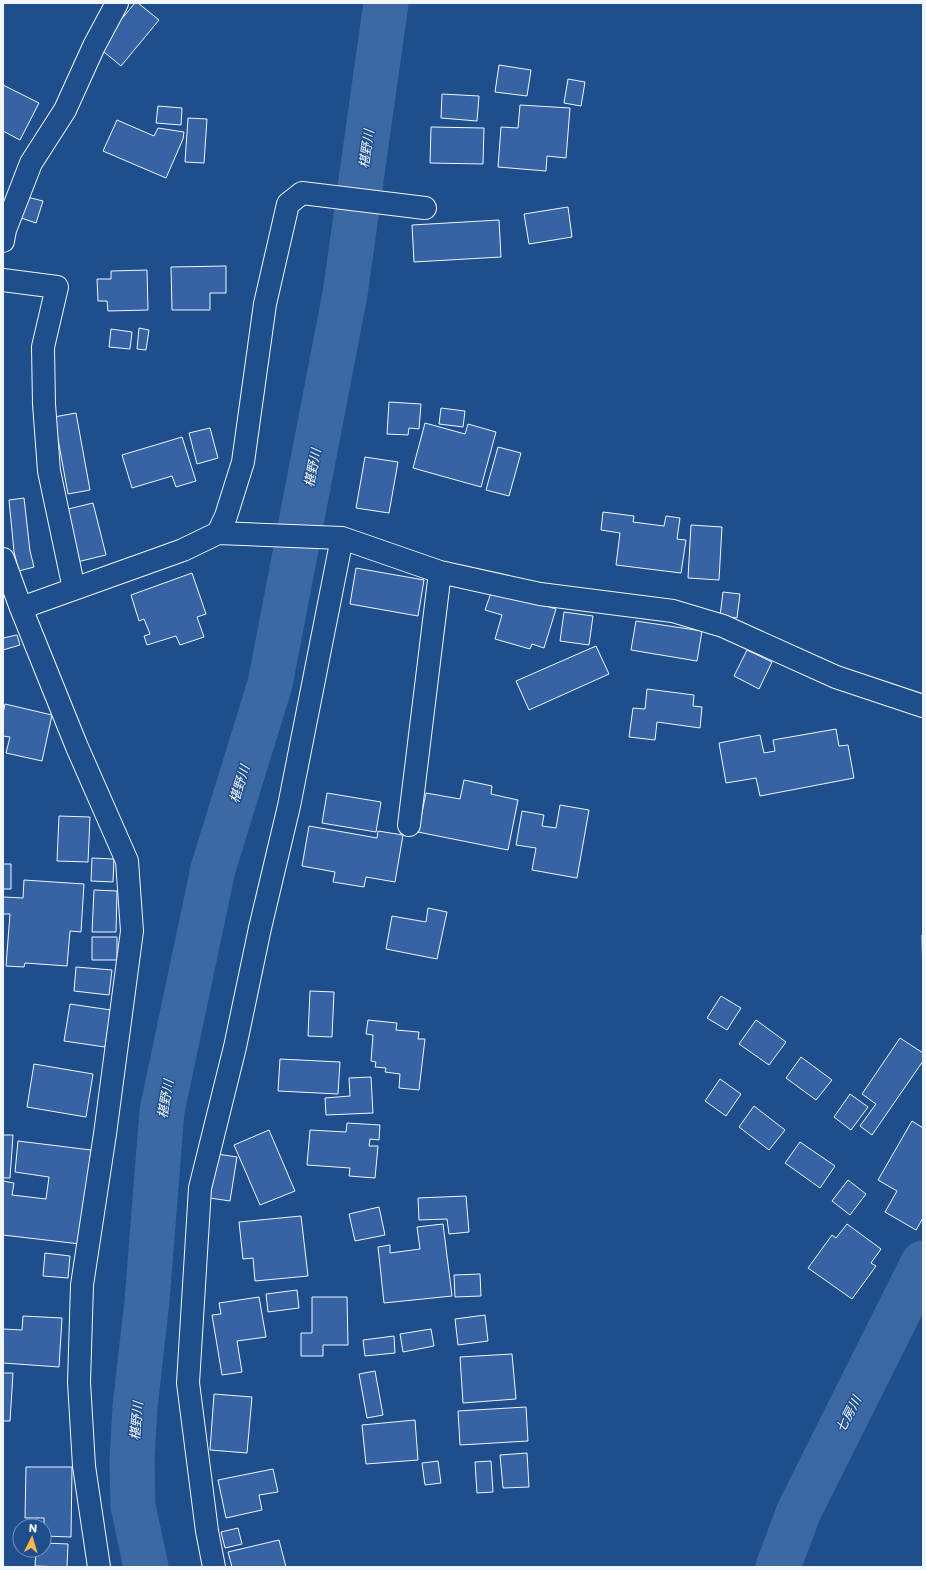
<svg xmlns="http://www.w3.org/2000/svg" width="926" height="1570" viewBox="0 0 926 1570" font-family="Poppins,'Noto Sans JP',sans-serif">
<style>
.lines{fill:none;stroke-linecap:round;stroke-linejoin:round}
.river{stroke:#3b69a3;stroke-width:45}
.building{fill:#3563a3;stroke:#f2f6ff}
.minor-casing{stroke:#f2f6ff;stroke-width:24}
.minor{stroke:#1f4e8c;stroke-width:22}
.labels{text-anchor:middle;stroke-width:3;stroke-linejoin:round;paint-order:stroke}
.water-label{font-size:13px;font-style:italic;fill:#f2f6ff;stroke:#1f4e8c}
</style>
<rect width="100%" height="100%" fill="#1f4e8c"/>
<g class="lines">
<path class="river" d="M 146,1567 L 133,1506 L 132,1460 L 135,1407 L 147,1301 L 162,1111 L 213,869 L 270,684 L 345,294 L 386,3
M 778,1567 L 799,1511 L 923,1263"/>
</g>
<path class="building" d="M 135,3 L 138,3 L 159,20 L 121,66 L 98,47 Z
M 499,65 L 531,70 L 527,96 L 495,92 Z
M 568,79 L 585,82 L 581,106 L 564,103 Z
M 3,85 L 39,103 L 20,140 L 3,131 Z
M 442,94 L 479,96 L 477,121 L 441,118 Z
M 520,105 L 570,108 L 566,158 L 547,156 L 546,171 L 498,167 L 501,127 L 518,128 Z
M 158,106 L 182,108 L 181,125 L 156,123 Z
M 188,118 L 207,119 L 204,163 L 185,162 Z
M 117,120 L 154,136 L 158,128 L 184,132 L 183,139 L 166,178 L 103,151 Z
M 431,127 L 484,128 L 483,164 L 430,163 Z
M 27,197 L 43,201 L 36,223 L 21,218 Z
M 568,207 L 572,237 L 529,244 L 524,214 Z
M 499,220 L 501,257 L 414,262 L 412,225 Z
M 226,266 L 226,293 L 210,293 L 210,310 L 172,310 L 171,267 Z
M 147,270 L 148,310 L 108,311 L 107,301 L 98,301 L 97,279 L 111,279 L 111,271 Z
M 139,328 L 149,330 L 146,350 L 137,349 Z
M 111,329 L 132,332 L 130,349 L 109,347 Z
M 389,402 L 421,404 L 419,429 L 409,428 L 408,435 L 387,434 Z
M 441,408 L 465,411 L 463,427 L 439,424 Z
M 76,413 L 90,490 L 68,494 L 54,417 Z
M 425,423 L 465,434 L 468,424 L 496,432 L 481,487 L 413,468 Z
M 210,428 L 218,458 L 197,464 L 189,433 Z
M 182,437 L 196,481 L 176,487 L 172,476 L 132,488 L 122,455 Z
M 498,447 L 521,453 L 509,496 L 486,490 Z
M 365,457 L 398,462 L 389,513 L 356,508 Z
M 24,498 L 30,551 L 34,567 L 19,571 L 14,552 L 9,500 Z
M 93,503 L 106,555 L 77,562 L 64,510 Z
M 603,512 L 634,516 L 633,522 L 664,526 L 666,516 L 680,518 L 677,539 L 686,540 L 681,573 L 616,565 L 620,533 L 601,530 Z
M 691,525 L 722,527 L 719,580 L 688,578 Z
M 356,568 L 424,580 L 418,616 L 350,604 Z
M 192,573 L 206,614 L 197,617 L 204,637 L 180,645 L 176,636 L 147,645 L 144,636 L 150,634 L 144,619 L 139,621 L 131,595 Z
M 492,590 L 556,609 L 544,648 L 532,644 L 530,649 L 495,639 L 502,615 L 485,610 Z
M 723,592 L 740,594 L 737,618 L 720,616 Z
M 564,612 L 593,616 L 589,645 L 560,641 Z
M 636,621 L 702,631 L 697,661 L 631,650 Z
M 17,635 L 20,645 L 3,650 L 3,638 Z
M 596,646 L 609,674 L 529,710 L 516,681 Z
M 747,650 L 772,662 L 759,689 L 734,676 Z
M 647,689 L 694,695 L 693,706 L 702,707 L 700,728 L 657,722 L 655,740 L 629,737 L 633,708 L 645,709 Z
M 5,704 L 52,715 L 42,761 L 6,753 L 10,737 L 3,736 L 3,714 Z
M 836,729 L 839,746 L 848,745 L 854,778 L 760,796 L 756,778 L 726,783 L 719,743 L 760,735 L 764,753 L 775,751 L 773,740 Z
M 464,780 L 492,786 L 491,794 L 518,800 L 508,850 L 418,832 L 426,793 L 460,799 Z
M 327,793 L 381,802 L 376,832 L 322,823 Z
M 560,805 L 589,810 L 577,878 L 532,870 L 536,848 L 516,845 L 522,811 L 544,815 L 542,826 L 556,828 Z
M 59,816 L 90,817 L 88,862 L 57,861 Z
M 309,826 L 377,838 L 378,831 L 403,835 L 395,882 L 366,877 L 364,887 L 333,882 L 335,872 L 302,866 Z
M 92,858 L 114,859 L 113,882 L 91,881 Z
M 3,864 L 11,864 L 11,889 L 3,889 Z
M 24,880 L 84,884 L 81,932 L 70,931 L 67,966 L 25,963 L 24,967 L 6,966 L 10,914 L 3,914 L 3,897 L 23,898 Z
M 94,890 L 117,891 L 116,932 L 92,932 Z
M 428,908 L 447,912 L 437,959 L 386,949 L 392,916 L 426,922 Z
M 922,935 L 923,935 L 923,983 Z
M 92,937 L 117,937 L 117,960 L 92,960 Z
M 76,967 L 112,970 L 109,995 L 74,991 Z
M 310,991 L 334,992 L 332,1037 L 308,1036 Z
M 721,996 L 741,1008 L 727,1030 L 707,1018 Z
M 70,1004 L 111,1010 L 105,1047 L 64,1041 Z
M 368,1020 L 397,1023 L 396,1030 L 419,1032 L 418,1039 L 425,1039 L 419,1090 L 399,1088 L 400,1074 L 385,1072 L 386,1068 L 375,1067 L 376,1062 L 371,1061 L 373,1035 L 366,1034 Z
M 756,1020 L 786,1042 L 769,1065 L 739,1044 Z
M 900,1038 L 923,1053 L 923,1061 L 872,1135 L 860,1126 L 876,1104 L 862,1094 Z
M 801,1057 L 832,1080 L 816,1100 L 786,1078 Z
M 280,1059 L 340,1062 L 338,1094 L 278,1091 Z
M 34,1064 L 93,1074 L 86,1117 L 27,1107 Z
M 371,1077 L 373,1113 L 326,1115 L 325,1098 L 350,1096 L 349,1078 Z
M 720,1079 L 741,1094 L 726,1116 L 705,1101 Z
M 850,1094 L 868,1107 L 851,1130 L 834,1117 Z
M 754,1106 L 785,1130 L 769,1150 L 739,1127 Z
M 912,1121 L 923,1128 L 923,1218 L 916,1230 L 885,1212 L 897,1191 L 878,1180 Z
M 347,1123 L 380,1125 L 379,1140 L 370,1139 L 369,1146 L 378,1146 L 375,1178 L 349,1176 L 350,1168 L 307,1165 L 310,1130 L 346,1132 Z
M 269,1130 L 295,1191 L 260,1205 L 234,1145 Z
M 3,1135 L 13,1135 L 10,1178 L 3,1178 Z
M 18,1141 L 91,1150 L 80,1244 L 3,1235 L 3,1181 L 14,1183 L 12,1195 L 46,1199 L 49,1177 L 15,1172 Z
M 800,1142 L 835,1166 L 820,1188 L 785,1163 Z
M 217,1154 L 237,1157 L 230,1201 L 210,1198 Z
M 848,1180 L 866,1194 L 850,1215 L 832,1201 Z
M 466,1196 L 469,1232 L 449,1234 L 447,1219 L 419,1220 L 418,1198 Z
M 379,1207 L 385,1235 L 355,1241 L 349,1214 Z
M 301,1216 L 308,1276 L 255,1281 L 253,1258 L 243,1259 L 239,1222 Z
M 443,1224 L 452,1296 L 384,1303 L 378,1247 L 390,1245 L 390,1253 L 420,1249 L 417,1227 Z
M 847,1224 L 881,1249 L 871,1263 L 876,1266 L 852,1299 L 808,1268 L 832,1235 L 836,1238 Z
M 45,1253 L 70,1256 L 68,1278 L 43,1276 Z
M 480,1274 L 481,1296 L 455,1297 L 454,1275 Z
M 297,1290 L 299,1308 L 268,1312 L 266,1294 Z
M 259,1297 L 266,1337 L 237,1341 L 242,1372 L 222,1375 L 212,1315 L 221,1314 L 219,1303 Z
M 312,1297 L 347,1297 L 348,1345 L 323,1345 L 323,1356 L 301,1356 L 301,1333 L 312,1333 Z
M 485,1315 L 488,1341 L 458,1345 L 455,1319 Z
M 23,1316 L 62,1318 L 59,1367 L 3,1363 L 3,1329 L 22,1330 Z
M 431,1329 L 434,1346 L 403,1352 L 400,1334 Z
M 394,1336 L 395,1353 L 365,1356 L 363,1340 Z
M 512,1354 L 516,1399 L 463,1403 L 460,1357 Z
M 375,1371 L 383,1415 L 367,1418 L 359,1374 Z
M 3,1373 L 13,1373 L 10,1421 L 3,1421 Z
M 214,1394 L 252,1397 L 247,1453 L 210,1450 Z
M 526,1407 L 528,1441 L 460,1445 L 458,1411 Z
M 415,1420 L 418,1460 L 366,1464 L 362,1425 Z
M 527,1453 L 529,1487 L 503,1488 L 500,1455 Z
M 438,1461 L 441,1483 L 425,1485 L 422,1463 Z
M 491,1461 L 493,1492 L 477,1493 L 475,1462 Z
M 26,1467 L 72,1467 L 71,1537 L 44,1536 L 44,1518 L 25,1518 Z
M 273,1469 L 278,1492 L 259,1495 L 262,1510 L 226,1518 L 218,1480 Z
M 238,1528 L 242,1544 L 225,1548 L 221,1532 Z
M 279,1540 L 286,1567 L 232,1567 L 228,1552 Z
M 44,1543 L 68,1544 L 67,1567 L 35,1566 L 36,1550 L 44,1550 Z"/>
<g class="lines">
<defs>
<path id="minor" d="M 3,241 L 5,230 L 31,163 L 65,110 L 94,46 L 117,3
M 3,280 L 57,287 L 43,347 L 44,404 L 49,471 L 74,589
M 218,533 L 226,516 L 243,462 L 265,304 L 288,204 L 302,193 L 425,208
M 3,559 L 21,608 L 77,747 L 127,861 L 132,931 L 105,1134 L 82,1285 L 79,1382 L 84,1466 L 99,1567
M 21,608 L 183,550 L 218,533 L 342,538 L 440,572 L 540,594 L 673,611 L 723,626 L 836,677 L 923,706
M 409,825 L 440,572
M 214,1567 L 207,1531 L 188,1383 L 200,1188 L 235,1047 L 260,928 L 289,806 L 342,538"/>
</defs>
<use href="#minor" class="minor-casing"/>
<use href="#minor" class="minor"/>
</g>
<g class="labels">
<g class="water-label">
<text transform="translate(366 149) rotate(-82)" y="5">椹野川</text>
<text transform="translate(312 468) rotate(-79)" y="5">椹野川</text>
<text transform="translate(239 784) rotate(-73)" y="5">椹野川</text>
<text transform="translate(165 1099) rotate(-80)" y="5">椹野川</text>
<text transform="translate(848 1414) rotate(-63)" y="5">七房川</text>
<text transform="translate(136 1421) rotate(-85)" y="5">椹野川</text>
</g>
</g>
<rect width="926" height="1570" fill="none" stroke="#f2f6ff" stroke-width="8"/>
<g transform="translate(32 1538) rotate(5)"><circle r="19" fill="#1f4e8c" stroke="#7391ba"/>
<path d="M0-3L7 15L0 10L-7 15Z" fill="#ffb74d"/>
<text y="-6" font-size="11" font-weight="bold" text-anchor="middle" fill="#f2f6ff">N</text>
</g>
</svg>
